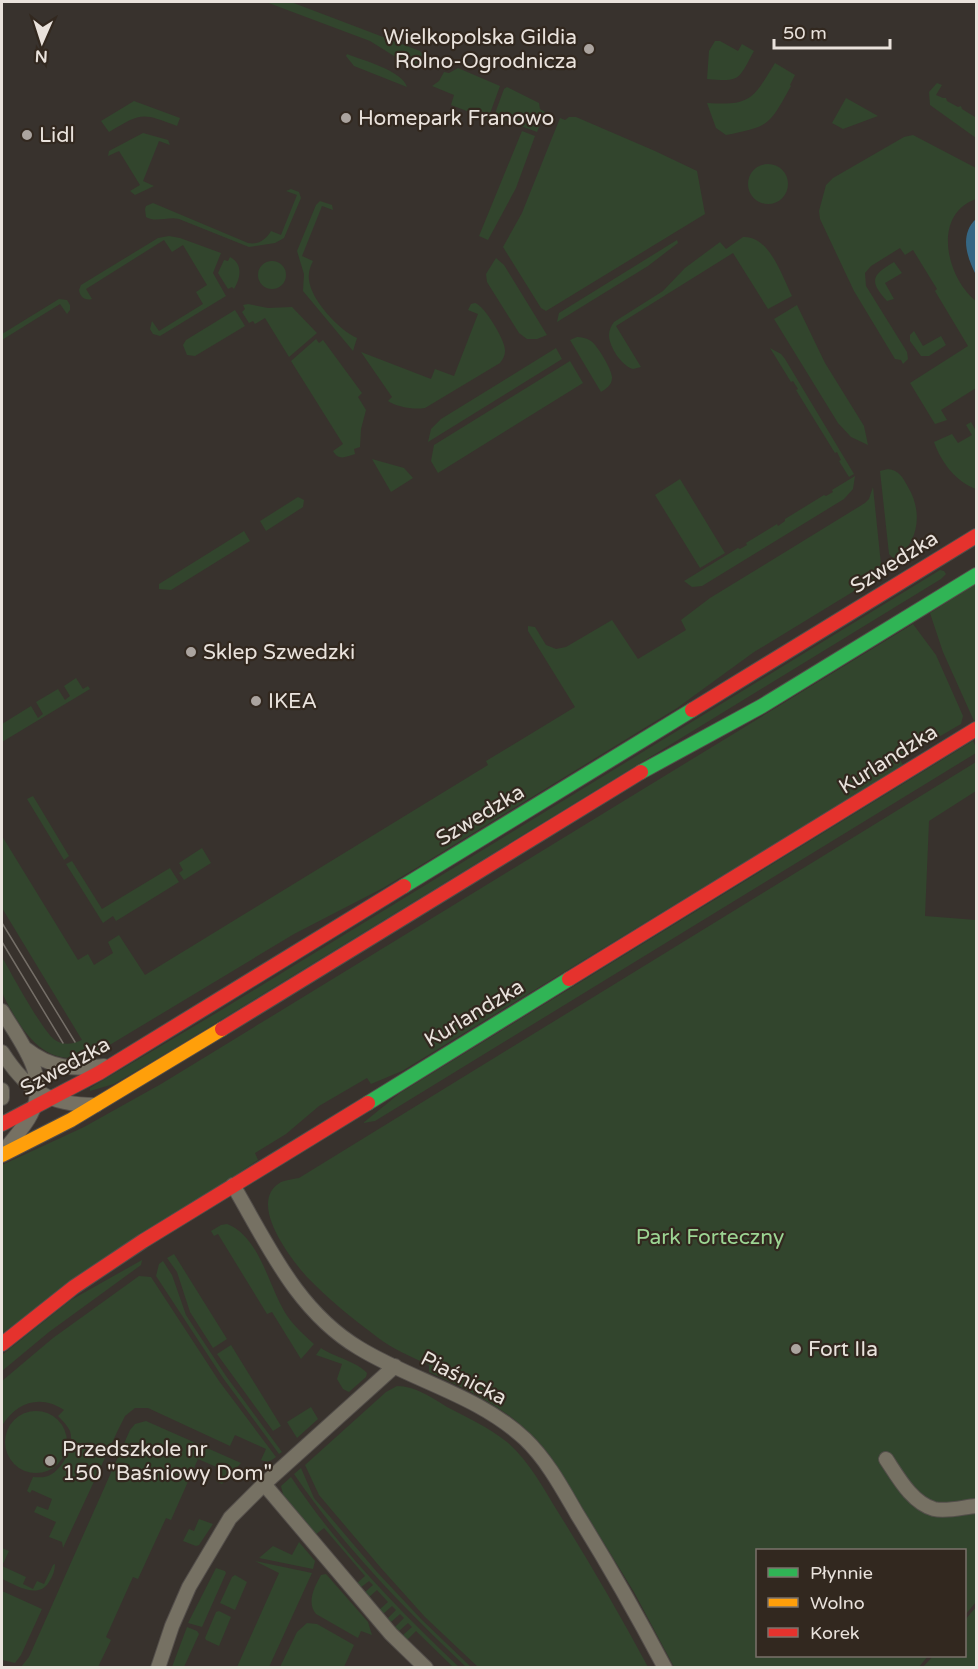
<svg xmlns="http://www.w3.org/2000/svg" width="978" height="1669" viewBox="0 0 978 1669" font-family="'Varela Round',sans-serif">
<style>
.green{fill:#32452d}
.water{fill:#356784}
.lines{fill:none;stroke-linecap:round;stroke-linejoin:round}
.street-casing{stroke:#534e4a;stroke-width:16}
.fast-casing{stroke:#534e4a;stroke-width:16}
.slow-casing{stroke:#534e4a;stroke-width:16}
.jam-casing{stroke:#534e4a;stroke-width:16}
.street{stroke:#767163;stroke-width:14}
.fast{stroke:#30b455;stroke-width:14}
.slow{stroke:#ff9f0a;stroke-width:14}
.jam{stroke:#e5322d;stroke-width:14}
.tram{stroke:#746e67;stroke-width:1.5}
.poi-dot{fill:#aba49f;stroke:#32281f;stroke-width:2}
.labels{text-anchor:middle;stroke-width:4.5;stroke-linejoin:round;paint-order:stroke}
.poi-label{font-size:21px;fill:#e9e2dc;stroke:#32281f;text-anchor:start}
.street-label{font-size:21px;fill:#e9e2dc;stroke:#32281f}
.park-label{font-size:21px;fill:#9cd593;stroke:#32281f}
</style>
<rect width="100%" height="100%" fill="#38322d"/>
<path class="green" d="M 266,2 L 291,2 L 420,51 L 422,54 L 420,59 L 424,62 L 414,64 L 402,61 L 370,41 Z
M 715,41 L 720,41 L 738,51 L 742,44 L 754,51 C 738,80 741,82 707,79 L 709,51 Z
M 347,54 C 362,60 403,71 407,87 L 354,66 L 346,56 Z
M 775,63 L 795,75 L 790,85 L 791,86 C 769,125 771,126 726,135 L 716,128 L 707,103 C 751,106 753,99 775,63 Z
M 458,68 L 500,86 L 488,119 L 451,105 L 454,95 L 432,86 L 439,81 L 444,72 L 449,73 Z
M 937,83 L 942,85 L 936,95 L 943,98 L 946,98 L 947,101 L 958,107 L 961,106 L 962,109 L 975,117 L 976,115 L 976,138 L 930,105 L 929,92 Z
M 507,87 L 539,103 L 540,109 L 545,112 L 537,132 L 494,116 L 504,89 Z
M 846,98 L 878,116 L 843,129 L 832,123 Z
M 134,101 L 180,118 L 177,126 C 141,112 141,113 109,132 L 101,121 Z
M 569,117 L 576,117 L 655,151 L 697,171 L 705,214 L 546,311 L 541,308 L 503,247 L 522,213 L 560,118 L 565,120 Z
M 522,131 L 535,136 L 516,188 L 488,240 L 479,236 Z
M 143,133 L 168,140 L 170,145 L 159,141 L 143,181 L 154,186 L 135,195 L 130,191 L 140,185 L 119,151 L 108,156 L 109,151 Z
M 913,135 L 976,168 L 976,199 C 931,215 947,279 976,301 L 976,388 L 941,410 L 947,420 L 935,424 L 910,383 L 968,346 L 935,291 L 937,289 L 913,250 L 905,255 L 900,248 L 871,266 L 865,273 L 866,286 L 907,352 L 908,359 L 903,364 L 901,360 L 895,359 L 854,291 L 820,219 L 819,211 L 826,185 L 833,178 L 904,137 Z
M748 184a20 20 0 1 1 40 0a20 20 0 1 1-40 0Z
M 291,189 L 299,192 L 301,198 L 284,238 L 275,243 L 249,247 L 179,219 C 168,216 156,223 146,217 L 145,209 L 146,206 L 153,203 L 248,243 C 258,245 266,240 271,231 L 281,235 L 297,195 L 286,191 Z
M 320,201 L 332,205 L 333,210 L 322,206 L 302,256 L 313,261 C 310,267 308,273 309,280 C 311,300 339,330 357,338 L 353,351 L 303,291 L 304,274 L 297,251 L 316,205 Z
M 169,236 L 180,238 L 221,253 L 213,273 L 226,296 L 160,336 L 153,334 L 150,329 L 152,321 L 159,331 L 203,304 L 196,292 L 207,285 L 183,245 L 172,252 L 164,240 L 86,289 L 92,299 C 85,301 80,297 79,290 L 81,285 L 158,238 Z
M 743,237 C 769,235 782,276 792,296 L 768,309 L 733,253 L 616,326 L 641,367 L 633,369 C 622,366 609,347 609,335 C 609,330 611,326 614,322 L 663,291 L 685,268 L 720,242 L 726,249 Z
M 677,240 L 678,243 L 648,266 L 557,322 L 559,313 Z
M 230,257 C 243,264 241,277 234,289 L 232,287 L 228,289 L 218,273 L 224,260 L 228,261 Z
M 496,258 L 504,265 L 547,335 L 537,339 L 527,339 L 519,333 L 487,282 L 486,274 Z
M258 275a14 14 0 1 1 28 0a14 14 0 1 1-28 0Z
M 894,262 L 902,273 L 885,283 L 894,299 L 887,301 C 867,280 874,274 894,262 Z
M 59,299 L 67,300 L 70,305 L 70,310 L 67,314 L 60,304 L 2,340 L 2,334 Z
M 475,303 C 484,305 505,340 505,350 C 505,356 503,359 500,363 L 425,408 C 414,410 397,407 388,401 L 392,397 L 361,352 L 431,379 L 435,369 L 454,376 L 478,314 L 468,310 L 471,304 Z
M 248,304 L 268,308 L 292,307 L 317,333 L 289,357 L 265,318 L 255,324 L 253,321 L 249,323 L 242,312 L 245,309 L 243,305 Z
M 797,305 L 825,363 L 864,426 L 868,445 L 851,437 L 838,423 L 774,319 Z
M 235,310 L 245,326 L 195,356 L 187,355 L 183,345 L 186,340 Z
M 914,331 L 923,346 L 941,336 L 946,345 L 929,356 L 921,356 L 910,341 L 910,335 Z
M 577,337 C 582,337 586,338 591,341 C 597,345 613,371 612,378 C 612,385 606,389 601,392 L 570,340 Z
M 316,339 L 319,343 L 323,340 L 326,344 L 362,393 L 358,397 L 366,410 L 361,429 L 360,447 L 354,449 L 355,454 C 345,457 339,461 333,451 L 343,444 L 291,361 Z
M 556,348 L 562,359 L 428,442 L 431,429 L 441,419 Z
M 770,348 L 781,354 L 785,359 L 854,474 L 849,477 L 839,461 L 841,460 L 837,452 L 835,453 L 796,390 L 798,389 L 793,381 L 791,382 Z
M 570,361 L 583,383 L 438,473 L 431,461 L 434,445 Z
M 971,422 L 975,429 L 976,428 L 976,489 C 956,482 941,462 934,442 L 952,434 L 958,443 L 972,435 L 966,425 Z
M 372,459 L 404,468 L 413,478 L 391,492 Z
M 888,469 C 899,470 903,478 908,487 C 923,512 919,542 895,560 L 889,554 L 880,471 Z
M 855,476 L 853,489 L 844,499 L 702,586 L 692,587 L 684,581 L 738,548 L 740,549 L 747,545 L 746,543 L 777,524 L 778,526 L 785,521 L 785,519 L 824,495 L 826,496 L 833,492 L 832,490 Z
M 680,479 L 725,553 L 700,568 L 655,495 Z
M 873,487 L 882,574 L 754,652 L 677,708 L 426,862 L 383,888 L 294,934 L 98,1052 C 58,1069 33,1048 14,1015 C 10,1007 3,998 2,990 C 0,980 2,967 2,957 C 11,973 43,1032 55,1040 C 64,1046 73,1044 82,1040 L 2,908 L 2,836 L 78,960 L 88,954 L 94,965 L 113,953 L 108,942 L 119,935 L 145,975 L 488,765 L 486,761 L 575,707 L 528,631 L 528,626 L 535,627 L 546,645 L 556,649 L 566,647 L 612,620 L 638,659 L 686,630 L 681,620 L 710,598 L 865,503 L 869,499 Z
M 298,497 L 304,500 L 303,507 L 266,531 L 260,521 Z
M 244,531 L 250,541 L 171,590 L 159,589 L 159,584 Z
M 940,570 L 944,571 L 946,574 L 941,579 L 170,1051 L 114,1084 L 90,1091 L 90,1088 L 218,1012 Z
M 976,584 L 976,720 L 974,721 L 943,652 L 930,613 Z
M 913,624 L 936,655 L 963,716 L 961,724 L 930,742 L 928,741 L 918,747 L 919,749 L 900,760 L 903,765 L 402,1071 L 371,1084 L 367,1078 L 319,1106 L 286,1134 L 255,1153 L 258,1160 L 2,1333 L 2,1165 L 84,1127 L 161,1084 Z
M 76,678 L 83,689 L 88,686 L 90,689 L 2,742 L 2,724 L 31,706 L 38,718 L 43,714 L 36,702 L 58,689 L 65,700 L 70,696 L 64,686 Z
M 973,741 L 976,747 L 976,753 L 375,1121 L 363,1123 L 400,1093 Z
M 976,762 L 976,791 L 929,821 L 925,916 L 976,920 L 976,1602 L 965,1615 L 964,1550 L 758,1550 L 758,1656 L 928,1656 L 918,1668 L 674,1667 L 634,1592 L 551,1457 C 517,1413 479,1395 429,1372 L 429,1365 C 412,1357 392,1349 377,1337 C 353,1319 327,1298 307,1277 C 291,1259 246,1202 281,1182 C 286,1180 293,1179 299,1178 Z
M 33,796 L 69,856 L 64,860 L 27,799 Z
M 202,848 L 211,863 L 184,880 L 179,873 L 183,870 L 179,863 Z
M 72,861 L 102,909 L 170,868 L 179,882 L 116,921 L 113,916 L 103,923 L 66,864 Z
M 227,1224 C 261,1237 269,1290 288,1317 C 295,1327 305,1336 314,1344 L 301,1359 L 272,1312 L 267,1314 L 218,1234 L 214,1236 L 211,1231 L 221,1225 Z
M 174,1254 L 227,1339 L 213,1348 L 190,1312 L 177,1272 L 167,1258 Z
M 142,1260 L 141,1265 L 49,1332 L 2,1371 L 2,1355 L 71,1300 Z
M 163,1261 L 172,1275 L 186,1315 L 226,1376 L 282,1452 L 279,1454 L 223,1378 L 156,1276 L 159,1264 Z
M 139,1276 L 151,1277 L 219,1381 L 276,1457 C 271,1461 268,1463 261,1460 L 266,1449 L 235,1435 L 230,1446 L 148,1408 L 135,1408 L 125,1416 L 118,1430 L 63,1548 L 62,1542 L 49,1537 L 56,1522 L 34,1512 L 37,1506 L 48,1510 L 52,1499 L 32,1490 L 30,1493 L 27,1491 L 33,1477 C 38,1477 43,1478 48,1476 C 62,1471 75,1446 70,1431 C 67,1425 62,1420 58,1416 L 64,1410 C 41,1394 16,1402 2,1426 L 2,1381 L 53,1338 Z
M 231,1345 L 281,1426 L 273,1431 L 217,1354 Z
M 321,1348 C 334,1357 358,1362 367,1373 L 366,1377 L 349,1392 L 343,1389 L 337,1379 L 342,1364 L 316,1355 Z
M 397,1386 C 415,1386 433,1398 447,1407 C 468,1418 488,1427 507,1442 C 529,1461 543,1488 558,1512 C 590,1563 620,1615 648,1667 L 478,1667 L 425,1617 L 381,1568 L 319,1495 L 305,1465 L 386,1392 Z
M 311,1407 L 318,1419 L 297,1438 L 287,1422 Z
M5 1442a31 31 0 1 1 62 0a31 31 0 1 1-62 0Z
M 146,1421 L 241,1463 L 222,1484 L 216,1481 L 221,1469 L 198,1459 L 171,1520 L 166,1518 L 138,1579 L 133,1577 L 106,1637 L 111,1640 L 98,1667 L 21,1667 L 29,1657 L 130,1430 L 135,1424 Z
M 301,1468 L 314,1498 L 377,1572 L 422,1620 L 471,1667 L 466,1667 C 404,1608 342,1545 294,1474 Z
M 291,1477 C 337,1547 398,1609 459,1667 L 453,1667 L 416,1631 L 407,1640 L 403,1635 L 412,1627 L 408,1623 L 399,1631 L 395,1627 L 404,1618 L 400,1614 L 391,1622 L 387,1619 L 396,1610 L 392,1606 L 383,1614 L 379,1610 L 388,1602 L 377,1590 L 368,1598 L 364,1593 L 373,1585 L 369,1581 L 360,1588 L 356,1584 L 365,1576 L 324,1528 L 315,1535 L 284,1498 L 281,1486 Z
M 199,1519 L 213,1524 L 199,1545 L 196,1546 L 183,1541 L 189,1529 L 194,1531 Z
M 299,1542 L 315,1561 L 313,1569 L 259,1558 L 273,1546 L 292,1555 Z
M 2,1548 L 9,1551 L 2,1566 L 26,1577 L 23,1584 L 33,1589 L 37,1581 L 44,1584 L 53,1565 L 55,1564 C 55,1570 53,1576 49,1582 C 38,1600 16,1585 2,1579 Z
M 255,1561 L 312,1573 L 269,1667 L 237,1667 L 279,1573 Z
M 216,1568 L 225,1571 L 226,1573 L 202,1627 L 188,1623 Z
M 326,1574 L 368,1622 L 372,1635 L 361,1631 L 358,1638 L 316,1614 C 306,1602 315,1586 321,1575 Z
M 235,1575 L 247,1582 L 235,1610 L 220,1603 L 232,1577 Z
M 2,1591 L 42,1609 L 21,1655 L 15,1663 L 2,1660 Z
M 976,1607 L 976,1667 L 923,1667 L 933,1656 L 964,1656 L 965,1620 Z
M 219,1611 L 231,1617 L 219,1646 L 206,1640 L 205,1638 L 216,1612 Z
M 307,1623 L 317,1624 L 354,1645 L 344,1667 L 280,1667 L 297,1632 Z
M 187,1627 L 197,1631 L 199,1634 L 184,1667 L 172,1667 Z"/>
<path class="water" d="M 976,219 L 976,275 C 967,257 959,235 976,219 Z"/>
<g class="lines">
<defs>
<path id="street" d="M 2,1011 C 20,1042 51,1077 31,1114 C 24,1128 12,1140 3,1152
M 26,1049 C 50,1068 74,1070 104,1066
M 2,1052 C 27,1091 49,1105 96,1105
M 2,1090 L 2,1098
M 233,1185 C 268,1245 297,1311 359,1348 C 413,1381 478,1395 525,1439 C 547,1460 562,1488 577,1514 C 608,1564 637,1615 665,1668
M 886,1459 C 898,1477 912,1503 934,1509 C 947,1512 964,1507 976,1506
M 264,1484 L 391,1634 L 426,1668
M 158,1668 L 172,1626 L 189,1587 L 230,1518 L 264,1484 L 395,1366"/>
<path id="fast" d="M 641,772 L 762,706 L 976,575
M 404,886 L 692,710
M 368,1103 L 569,979"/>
<path id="slow" d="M 2,1155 L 71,1120 L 222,1029"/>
<path id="jam" d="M 692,710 L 976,536
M 569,979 L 976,729
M 222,1029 L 641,772
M 2,1124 L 99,1073 L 404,886
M 2,1344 L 74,1287 L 143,1241 L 368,1103"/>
</defs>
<use href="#street" class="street-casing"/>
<use href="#fast" class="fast-casing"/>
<use href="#slow" class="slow-casing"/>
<use href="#jam" class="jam-casing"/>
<use href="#street" class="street"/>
<use href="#fast" class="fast"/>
<use href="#slow" class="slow"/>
<use href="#jam" class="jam"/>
<path class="tram" d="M 2,923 L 75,1042
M 2,942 L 63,1043"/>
</g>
<g class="poi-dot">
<circle cx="589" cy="49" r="6"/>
<circle cx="346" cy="118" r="6"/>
<circle cx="27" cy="135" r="6"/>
<circle cx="191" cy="652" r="6"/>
<circle cx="256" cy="701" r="6"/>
<circle cx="796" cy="1349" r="6"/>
<circle cx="50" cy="1461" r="6"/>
</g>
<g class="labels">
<g class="poi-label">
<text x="577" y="44" text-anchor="end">Wielkopolska Gildia<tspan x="577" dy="24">Rolno-Ogrodnicza</tspan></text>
<text x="358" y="125">Homepark Franowo</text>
<text x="39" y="142">Lidl</text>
<text x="203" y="659">Sklep Szwedzki</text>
<text x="268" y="708">IKEA</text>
<text x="808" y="1356">Fort IIa</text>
<text x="62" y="1456">Przedszkole nr<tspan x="62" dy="24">150 "Baśniowy Dom"</tspan></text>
</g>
<g class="street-label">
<text transform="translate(894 562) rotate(-32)" y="7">Szwedzka</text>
<text transform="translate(888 759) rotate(-32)" y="7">Kurlandzka</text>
<text transform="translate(480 815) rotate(-31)" y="7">Szwedzka</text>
<text transform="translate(474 1013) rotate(-31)" y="7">Kurlandzka</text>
<text transform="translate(65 1066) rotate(-29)" y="7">Szwedzka</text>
<text transform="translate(464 1378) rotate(27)" y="7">Piaśnicka</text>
</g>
<g class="park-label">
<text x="710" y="1244">Park Forteczny</text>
</g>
</g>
<rect width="978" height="1669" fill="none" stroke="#e9e2dc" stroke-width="6"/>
<rect x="756" y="1549" width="210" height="108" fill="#32281f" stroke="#7b726b" stroke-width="1.5"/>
<rect x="768" y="1568" width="30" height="9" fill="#30b455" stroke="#7b726b" stroke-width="1.5"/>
<text x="810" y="1579" font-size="18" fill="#e9e2dc">Płynnie</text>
<rect x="768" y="1598" width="30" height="9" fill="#ff9f0a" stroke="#7b726b" stroke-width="1.5"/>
<text x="810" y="1609" font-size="18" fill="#e9e2dc">Wolno</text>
<rect x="768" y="1628" width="30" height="9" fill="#e5322d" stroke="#7b726b" stroke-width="1.5"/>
<text x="810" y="1639" font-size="18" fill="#e9e2dc">Korek</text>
<g transform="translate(42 42) rotate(183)" stroke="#32281f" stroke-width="4.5" paint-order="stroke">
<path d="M0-4.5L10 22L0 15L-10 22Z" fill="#e9e2dc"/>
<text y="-9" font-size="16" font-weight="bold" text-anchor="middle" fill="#e9e2dc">N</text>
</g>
<path d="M774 39v9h116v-9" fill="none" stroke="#e9e2dc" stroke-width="3"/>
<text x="783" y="39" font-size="18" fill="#e9e2dc" stroke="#32281f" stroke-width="4.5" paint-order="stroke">50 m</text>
</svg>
